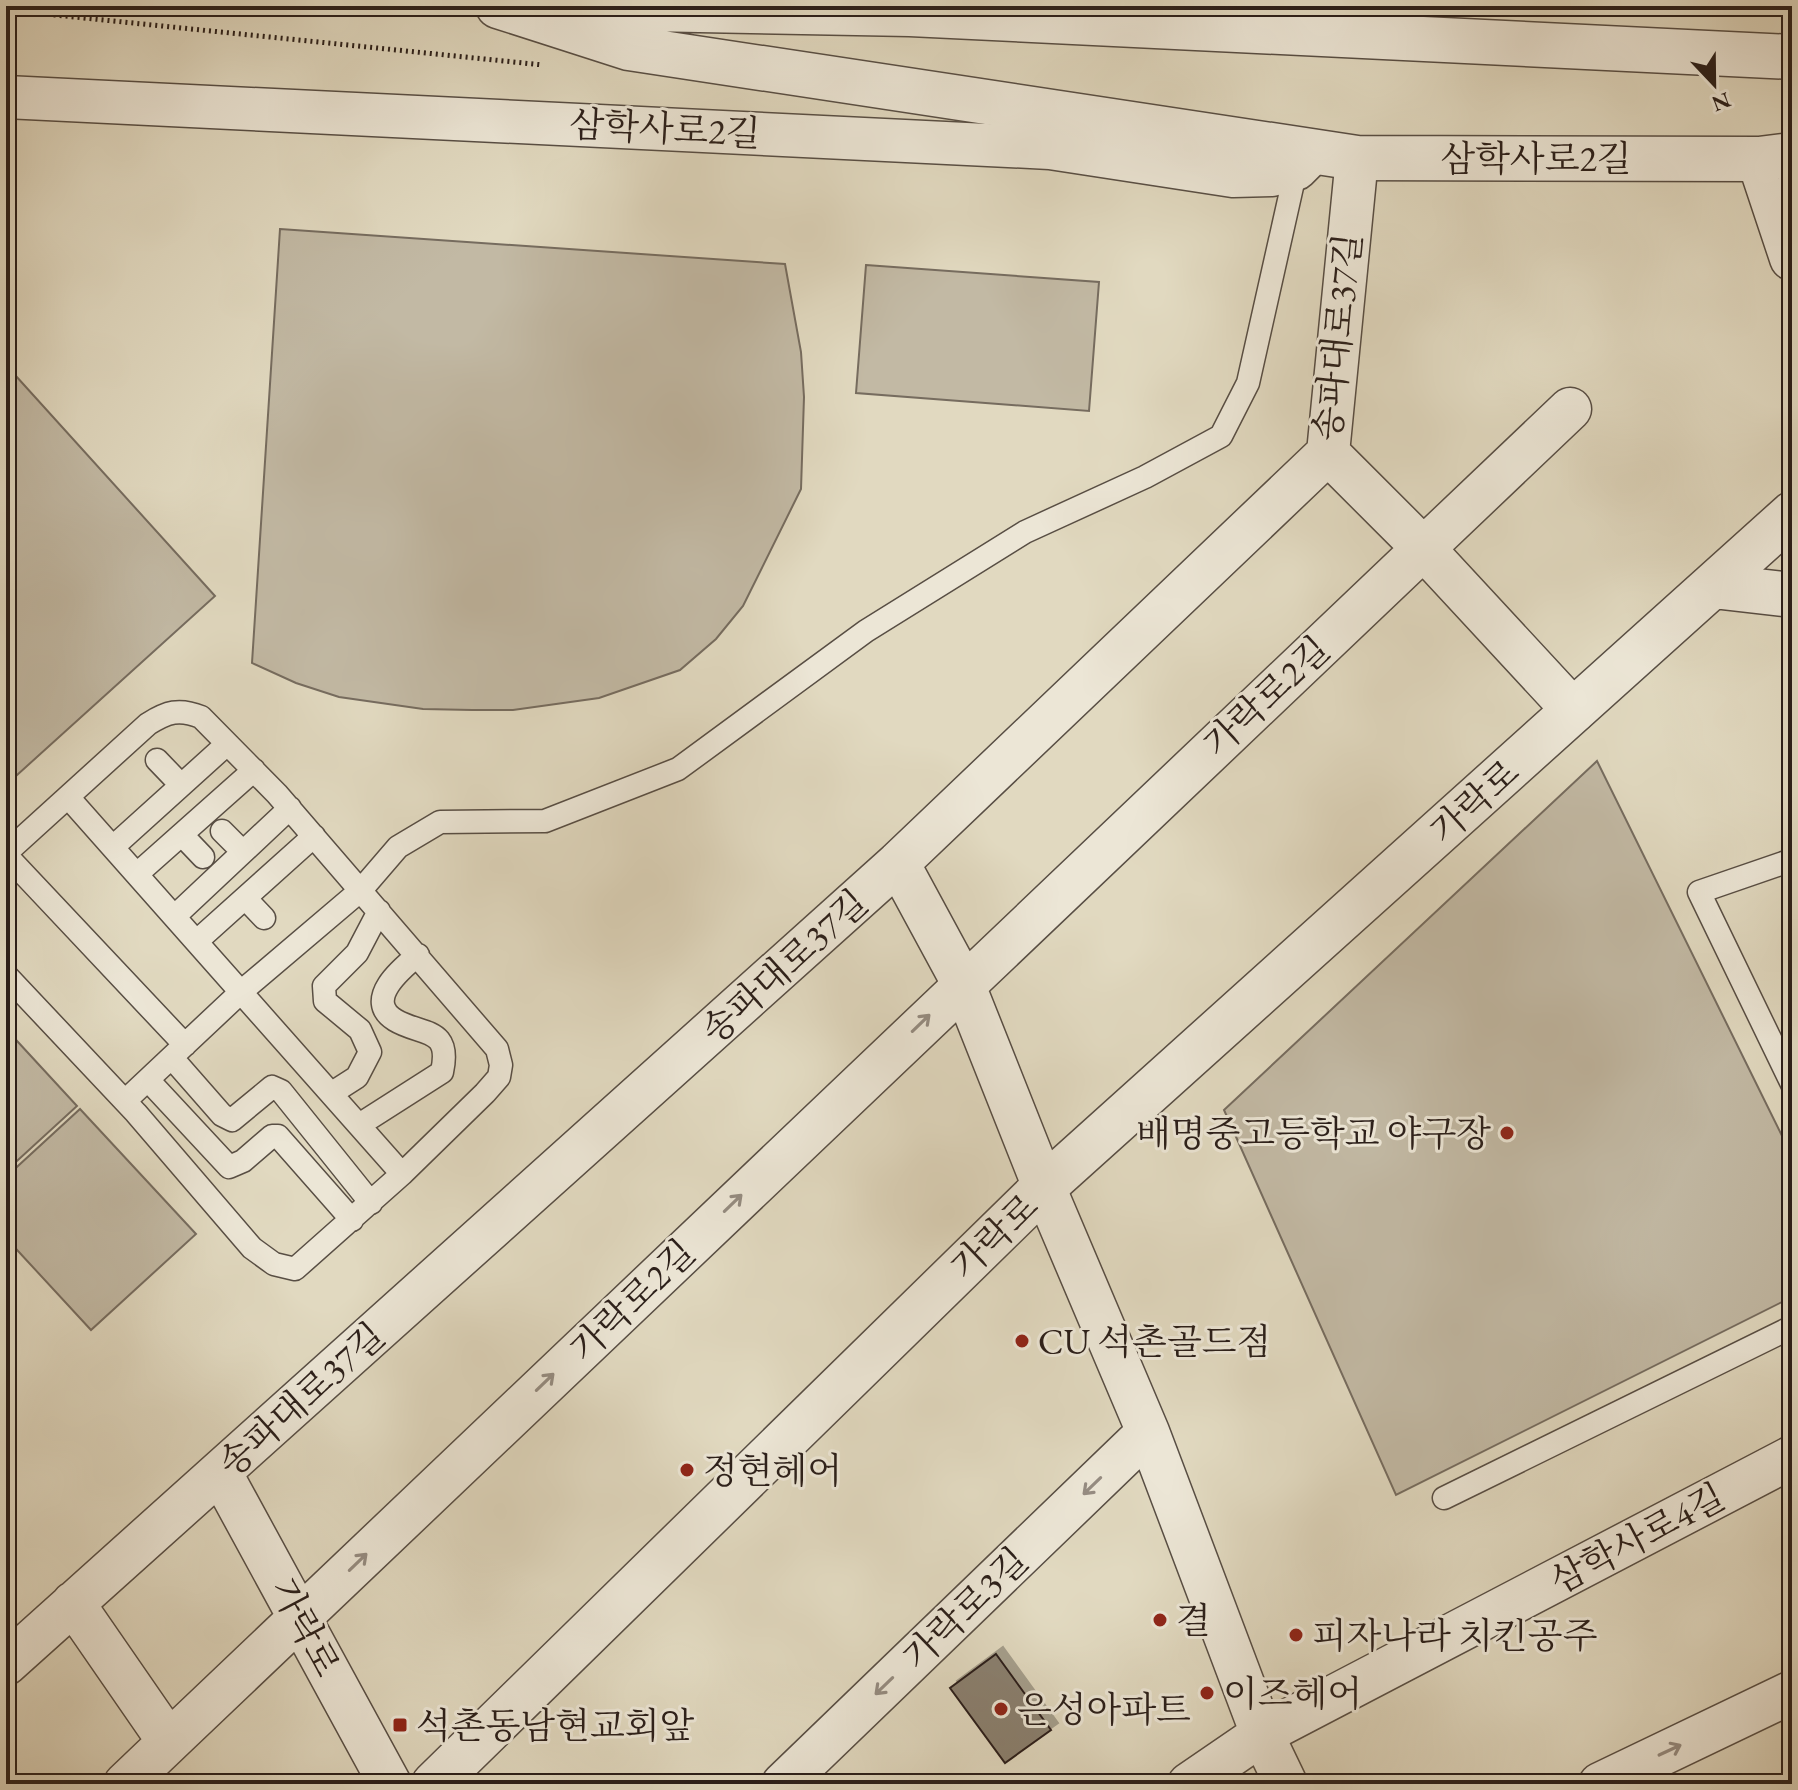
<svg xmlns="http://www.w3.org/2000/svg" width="1798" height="1790" viewBox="0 0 1798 1790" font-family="'EB Garamond','Noto Serif KR',serif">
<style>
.green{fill:#c2b9a4;stroke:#766c5f;stroke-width:2}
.building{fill:#8a8070;stroke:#2b1f1a;stroke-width:2;filter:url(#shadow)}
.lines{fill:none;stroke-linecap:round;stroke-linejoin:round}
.service-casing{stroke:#584e44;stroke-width:25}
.minor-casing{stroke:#584e44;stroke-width:45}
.tertiary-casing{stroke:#584e44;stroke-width:47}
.path{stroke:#2b1f1a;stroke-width:5;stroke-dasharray:2 4;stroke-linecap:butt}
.service{stroke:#ece6d6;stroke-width:22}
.minor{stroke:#ece6d6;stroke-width:42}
.tertiary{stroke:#ece6d6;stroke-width:44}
.oneway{stroke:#958c81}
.poi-dot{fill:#8f2418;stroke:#ece6d6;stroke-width:3}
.labels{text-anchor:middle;stroke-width:6;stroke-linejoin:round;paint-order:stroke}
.street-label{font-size:36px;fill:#2b1f1a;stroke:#ece6d6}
.poi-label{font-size:36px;fill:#2b1f1a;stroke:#ece6d6;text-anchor:start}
</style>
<defs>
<filter id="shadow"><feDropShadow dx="7" dy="-7" stdDeviation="0" flood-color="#0004"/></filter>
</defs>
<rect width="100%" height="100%" fill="#e1d9c0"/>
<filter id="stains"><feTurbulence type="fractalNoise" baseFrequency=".0025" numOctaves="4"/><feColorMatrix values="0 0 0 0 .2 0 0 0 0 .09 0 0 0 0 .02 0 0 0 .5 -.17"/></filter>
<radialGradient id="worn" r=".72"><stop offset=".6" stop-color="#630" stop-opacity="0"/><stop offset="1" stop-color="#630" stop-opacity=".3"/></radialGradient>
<path class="green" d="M 280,229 L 785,264 L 801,352 L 804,397 L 801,489 L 743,606 L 716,639 L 680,670 L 599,698 L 513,710 L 472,710 L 423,709 L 339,697 L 296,683 L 252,663 Z
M 866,265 L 1099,282 L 1089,411 L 856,393 Z
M 6,365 L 215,596 L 6,785 Z
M 1597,761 L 1792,1156 L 1792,1297 L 1396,1495 L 1224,1110 Z
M 6,1029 L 77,1106 L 6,1171 Z
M 80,1109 L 196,1234 L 91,1330 L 6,1238 L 6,1177 Z"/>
<path class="building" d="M 996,1654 L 1051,1730 L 1005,1763 L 950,1688 Z"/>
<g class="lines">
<defs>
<path id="service" d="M 157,760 L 181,785
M 68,797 L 402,1174
M 222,831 L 243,852
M 182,835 L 203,857
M 113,847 L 227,744
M 6,853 L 148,724 C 167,712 179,708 201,717 L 277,794 L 497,1049 L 501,1065 L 499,1077 L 485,1093 L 402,1174 L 295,1269 L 274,1264 L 252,1248 L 136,1113 L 6,975
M 6,855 L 185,1045
M 1792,860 L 1699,892 L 1792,1084
M 137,874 L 254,770
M 245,898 L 264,918
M 175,916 L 290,808
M 197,941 L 314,836
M 172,1058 L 222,1115 L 232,1120 L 272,1087 L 281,1091 L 371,1203
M 148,1080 L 229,1167 L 243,1161 L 272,1136 L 278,1136 L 352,1220
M 332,1093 L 357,1077 L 370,1052 L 360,1030 L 325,1001 L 324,986 L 357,953 L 379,911
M 125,1101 L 242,991 L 361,890 L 398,847 L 440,822 L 545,821 L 678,769 L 866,631 L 1025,532 L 1145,477 L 1221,436 L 1248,383 L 1296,169
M 359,1125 L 442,1072 C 452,1026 421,1036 395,1020 C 363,1000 402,968 418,955
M 1444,1498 L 1792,1327"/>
<path id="minor" d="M 6,97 L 1050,148 L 1233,176 L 1272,175 L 1296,169 L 1314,151
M 1328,453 L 1424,549 L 1574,711
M 898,863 L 963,983 L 1044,1187 L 1148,1432 L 1262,1734 L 1286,1784
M 220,1472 L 390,1784
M 73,1603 L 169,1742 L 125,1784
M 6,1664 L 898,863 L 1328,453 L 1357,158
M 169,1742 L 1570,409
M 783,1784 L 1148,1432
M 1189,1784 L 1262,1734 L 1792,1457
M 1600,1784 L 1792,1692"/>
<path id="tertiary" d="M 498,6 L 629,48 L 1357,158 L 1759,159 L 1792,155
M 544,7 L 910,14 L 1792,57
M 1759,159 L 1792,258
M 1713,586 L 1792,595
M 434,1784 L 1044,1187 L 1792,514"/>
</defs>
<use href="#service" class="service-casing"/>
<use href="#minor" class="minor-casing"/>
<use href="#tertiary" class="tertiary-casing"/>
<path class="path" d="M 6,10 L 543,65"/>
<use href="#service" class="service"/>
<use href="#minor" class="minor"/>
<use href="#tertiary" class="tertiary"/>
</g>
<defs><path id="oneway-shaft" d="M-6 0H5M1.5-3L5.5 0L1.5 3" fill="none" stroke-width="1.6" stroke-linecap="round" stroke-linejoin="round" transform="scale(2)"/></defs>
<g class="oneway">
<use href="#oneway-shaft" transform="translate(921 1023) rotate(-44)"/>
<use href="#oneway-shaft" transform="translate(733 1203) rotate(-44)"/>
<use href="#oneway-shaft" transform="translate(545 1382) rotate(-44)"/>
<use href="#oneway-shaft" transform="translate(1092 1486) rotate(136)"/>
<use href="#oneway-shaft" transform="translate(358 1562) rotate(-44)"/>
<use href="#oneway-shaft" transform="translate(884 1686) rotate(136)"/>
<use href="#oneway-shaft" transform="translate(1670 1750) rotate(-25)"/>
</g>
<g class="poi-dot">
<circle cx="1507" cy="1133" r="8"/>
<circle cx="1022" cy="1341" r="8"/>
<circle cx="687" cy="1470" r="8"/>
<circle cx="1160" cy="1620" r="8"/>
<circle cx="1296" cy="1635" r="8"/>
<circle cx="1207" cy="1693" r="8"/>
<circle cx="1001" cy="1709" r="8"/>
<rect x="392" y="1717" width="16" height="16" rx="4"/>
</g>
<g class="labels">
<g class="street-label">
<text transform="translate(665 128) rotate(3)" y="13">삼학사로2길</text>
<text x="1536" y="171">삼학사로2길</text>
<text transform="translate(1337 337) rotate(-84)" y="13">송파대로37길</text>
<text transform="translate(1266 696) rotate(-43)" y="13">가락로2길</text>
<text transform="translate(1474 801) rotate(-42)" y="13">가락로</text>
<text transform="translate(784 966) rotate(-42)" y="13">송파대로37길</text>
<text transform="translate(994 1236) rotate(-44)" y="13">가락로</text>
<text transform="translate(632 1300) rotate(-44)" y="13">가락로2길</text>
<text transform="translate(301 1399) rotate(-42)" y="13">송파대로37길</text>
<text transform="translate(1637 1538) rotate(-28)" y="13">삼학사로4길</text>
<text transform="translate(965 1608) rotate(-44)" y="13">가락로3길</text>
<text transform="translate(306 1627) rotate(62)" y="13">가락로</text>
</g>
<g class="poi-label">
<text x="1491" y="1146" text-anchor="end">배명중고등학교 야구장</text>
<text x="1038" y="1354">CU 석촌골드점</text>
<text x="703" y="1483">정현헤어</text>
<text x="1176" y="1633">결</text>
<text x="1312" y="1648">피자나라 치킨공주</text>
<text x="1223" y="1706">이즈헤어</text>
<text x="1017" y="1722">은성아파트</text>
<text x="416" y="1738">석촌동남현교회앞</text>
</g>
</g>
<rect width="1798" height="1790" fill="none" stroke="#e1d9c0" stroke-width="32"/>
<rect x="8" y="8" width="1782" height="1774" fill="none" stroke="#2b1f1a" stroke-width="4"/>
<rect x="16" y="16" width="1766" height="1758" fill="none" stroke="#2b1f1a" stroke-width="2"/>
<g transform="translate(1714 84) rotate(158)" stroke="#ece6d6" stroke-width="6" paint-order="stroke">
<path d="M0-6L14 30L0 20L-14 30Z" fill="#2b1f1a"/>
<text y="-12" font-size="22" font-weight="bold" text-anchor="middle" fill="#2b1f1a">N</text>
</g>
<rect width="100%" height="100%" filter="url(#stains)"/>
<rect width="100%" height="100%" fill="url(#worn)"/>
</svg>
